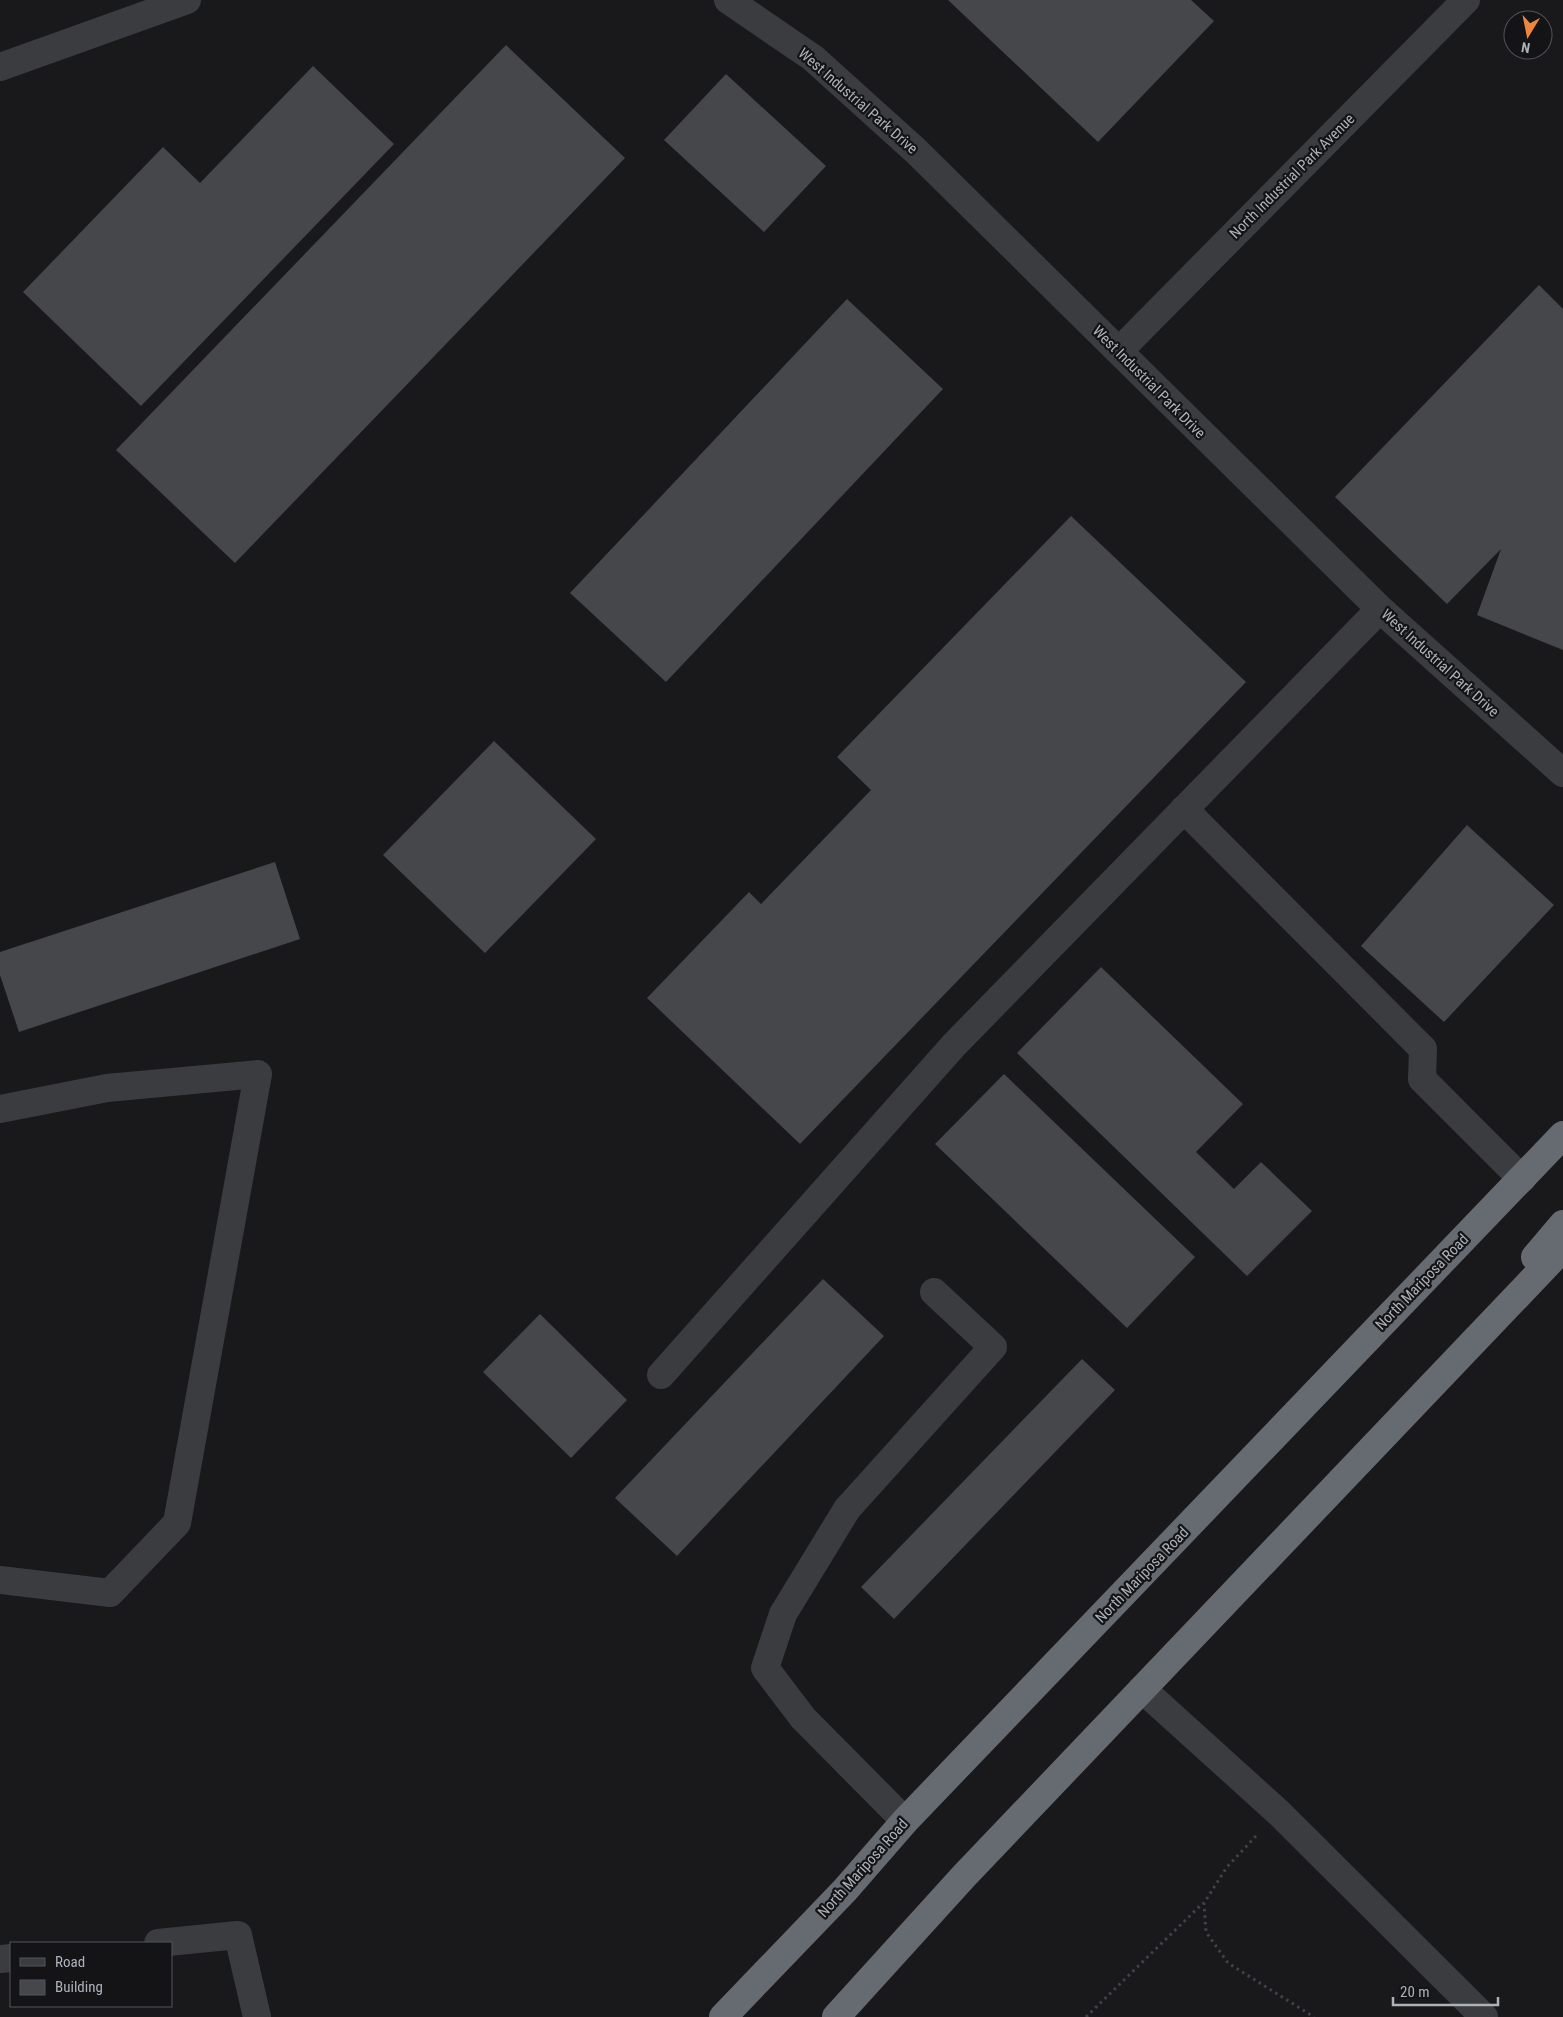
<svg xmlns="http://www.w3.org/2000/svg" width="1563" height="2017" viewBox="0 0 1563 2017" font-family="'Roboto Condensed',sans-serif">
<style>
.building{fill:#45474b}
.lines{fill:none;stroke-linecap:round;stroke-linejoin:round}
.path{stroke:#404347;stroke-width:3;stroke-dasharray:2.5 4;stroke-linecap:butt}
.minor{stroke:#3a3c40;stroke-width:28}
.highway{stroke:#666b71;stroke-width:28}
.labels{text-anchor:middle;stroke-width:4.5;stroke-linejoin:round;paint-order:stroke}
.street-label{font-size:15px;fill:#abb3ba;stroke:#141416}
</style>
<rect width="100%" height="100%" fill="#19191b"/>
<path class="building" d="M 948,0 L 1191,0 L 1214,21 L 1098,142 Z
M 506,45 L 625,158 L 235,563 L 116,450 Z
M 313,66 L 394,144 L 141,406 L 23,292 L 163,147 L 200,183 Z
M 726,74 L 826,166 L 764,232 L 664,140 Z
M 1539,285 L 1563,309 L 1563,650 L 1477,615 L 1501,549 L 1447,604 L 1335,497 Z
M 847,299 L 943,389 L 666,682 L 570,593 Z
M 1071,516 L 1246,682 L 800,1144 L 647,998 L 749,892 L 761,904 L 871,790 L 837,757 Z
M 494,741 L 596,839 L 485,953 L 383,855 Z
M 1467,825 L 1554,905 L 1444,1022 L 1361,946 Z
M 275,862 L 300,939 L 19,1032 L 0,975 L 0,952 Z
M 1101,967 L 1243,1104 L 1196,1152 L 1234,1189 L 1261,1162 L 1312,1211 L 1247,1276 L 1017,1053 Z
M 1004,1074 L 1195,1257 L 1127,1328 L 935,1144 Z
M 823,1279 L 884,1336 L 677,1556 L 615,1498 Z
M 540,1314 L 627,1400 L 571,1458 L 483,1372 Z
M 1082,1359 L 1115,1390 L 894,1619 L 861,1587 Z"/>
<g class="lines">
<path class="path" d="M 1256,1836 L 1227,1867 L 1204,1903 L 1206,1932 L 1228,1963 L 1314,2017
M 1086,2017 L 1203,1903"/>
<path class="minor" d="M 728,0 L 813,58 L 916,151 L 1380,609 L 1563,773
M 0,67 L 187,0
M 1119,351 L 1466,0
M 1184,809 L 1423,1049 L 1422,1079 L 1522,1179
M 0,1109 L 107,1088 L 258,1074 L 177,1523 L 110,1593 L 0,1580
M 661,1375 L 954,1045 L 1380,609
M 1142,1689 L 1278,1812 L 1484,2017
M 905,1821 L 803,1718 L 765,1668 L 783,1614 L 847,1509 L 993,1347 L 934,1292
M 158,1943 L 238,1935 L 257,2017
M 0,1959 L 11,1958"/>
<path class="highway" d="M 1535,1257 L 1563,1224
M 723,2017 L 845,1890 L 905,1821 L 1563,1135
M 836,2017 L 964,1876 L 1563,1248"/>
</g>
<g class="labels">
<g class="street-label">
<text transform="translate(858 101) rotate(41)" y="5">West Industrial Park Drive</text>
<text transform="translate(1292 176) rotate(-45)" y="5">North Industrial Park Avenue</text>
<text transform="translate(1149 382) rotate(45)" y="5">West Industrial Park Drive</text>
<text transform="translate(1440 663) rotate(42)" y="5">West Industrial Park Drive</text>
<text transform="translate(1422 1282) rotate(-46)" y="5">North Mariposa Road</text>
<text transform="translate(1142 1575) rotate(-46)" y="5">North Mariposa Road</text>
<text transform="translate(863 1868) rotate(-48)" y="5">North Mariposa Road</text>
</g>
</g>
<rect x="10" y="1942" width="162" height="65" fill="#141416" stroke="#505458"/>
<rect x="20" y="1958" width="25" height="8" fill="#3a3c40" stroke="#505458"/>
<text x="55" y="1967" font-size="15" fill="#abb3ba">Road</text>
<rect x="20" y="1980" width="25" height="15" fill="#45474b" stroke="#505458"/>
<text x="55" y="1992" font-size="15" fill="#abb3ba">Building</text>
<g transform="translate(1528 35) rotate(190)"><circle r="24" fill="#141416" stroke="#505458"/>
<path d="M0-4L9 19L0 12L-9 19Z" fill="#ee873d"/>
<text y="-8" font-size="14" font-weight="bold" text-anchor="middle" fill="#abb3ba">N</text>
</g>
<path d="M1393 1997v8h105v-8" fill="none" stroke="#abb3ba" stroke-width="2.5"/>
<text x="1400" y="1997" font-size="15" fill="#abb3ba" stroke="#141416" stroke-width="4" paint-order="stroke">20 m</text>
</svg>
